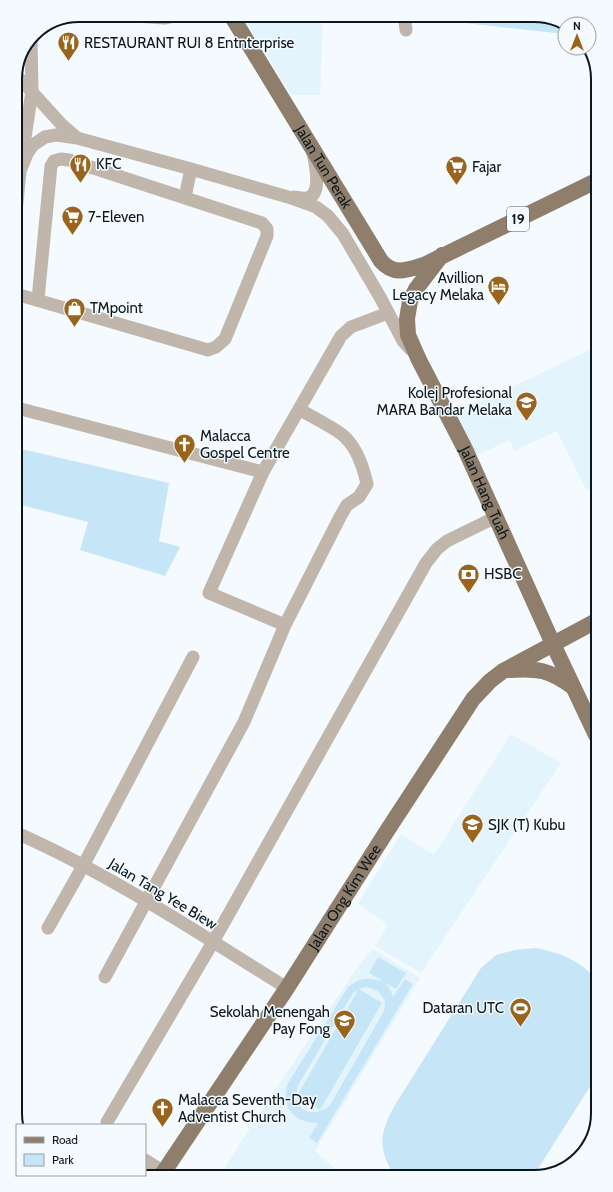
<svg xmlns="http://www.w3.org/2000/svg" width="613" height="1192" viewBox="0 0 613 1192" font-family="Cabin,sans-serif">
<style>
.built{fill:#e4f4fd}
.green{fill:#c6e6f8;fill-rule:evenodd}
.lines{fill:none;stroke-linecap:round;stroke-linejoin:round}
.minor{stroke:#c0b6ab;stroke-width:13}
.major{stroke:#8f7e6b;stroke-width:16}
.labels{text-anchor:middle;stroke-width:3;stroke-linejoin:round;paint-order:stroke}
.shield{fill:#f4fafd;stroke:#525c61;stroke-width:1}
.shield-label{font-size:14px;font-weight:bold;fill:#0c181e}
.poi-label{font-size:15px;fill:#0c181e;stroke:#f4fafd;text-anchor:start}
.street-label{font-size:15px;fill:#0c181e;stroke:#f4fafd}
.rim{fill:none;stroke:#0c181e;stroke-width:2}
</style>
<rect width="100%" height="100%" fill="#f4fafd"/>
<path class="built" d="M 242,15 L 323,15 L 320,95 L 291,95 Z
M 594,348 L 595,486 L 586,490 L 557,431 L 514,451 L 510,440 L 475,456 L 455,414 Z
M 511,734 L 561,763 L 421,973 L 375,946 L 388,925 L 358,903 L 401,834 L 434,855 Z
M 373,949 L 420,978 L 315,1151 L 341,1174 L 220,1175 L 265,1105 L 359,965 Z"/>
<path class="green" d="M 425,15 L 539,15 L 565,25 L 565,34 L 427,19 Z
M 17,448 L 169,483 L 159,541 L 180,547 L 165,576 L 80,550 L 88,522 L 17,504 Z
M 536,948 C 561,953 582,961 597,981 L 598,1074 L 536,1172 L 393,1174 C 377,1146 380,1132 395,1105 L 481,968 L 496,955 L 515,950 Z
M 378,957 L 406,973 L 396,989 L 383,982 L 389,987 L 393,997 L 405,979 L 413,984 L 317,1143 L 309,1138 L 318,1123 C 294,1123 280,1107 288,1083 L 348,987 C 362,976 367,978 383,981 L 369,973 ZM 364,987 C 378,988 388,997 384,1011 L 330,1105 C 319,1116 298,1115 296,1097 C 296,1094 297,1090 297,1087 L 353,993 L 358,990 L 297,1096 L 320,1110 L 382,1003 L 359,989 Z"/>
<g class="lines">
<path class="minor" d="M 122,15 L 164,18 L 180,15
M 404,15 L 406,30
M 15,76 L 23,82 L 62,125 L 77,138
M 20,171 L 27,154 L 33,145 L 45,137 L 56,135 L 77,138 L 191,169 L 288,197 L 316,207 L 328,216 L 343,234 L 380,297 L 403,341 L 410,349
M 185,197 L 191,169
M 294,197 C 298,197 303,199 307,198 C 323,195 315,164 313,153
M 16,212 L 20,171 L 32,91 L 31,40
M 16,294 L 208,350 L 216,347 L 225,339 L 267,236 L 267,229 L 262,223 L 69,160 L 61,159 L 54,161 L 51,166 L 38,299
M 17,408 L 263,472
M 285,625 L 209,593 L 263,472 L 341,336 L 351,327 L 388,313
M 19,834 C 113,876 200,934 287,988
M 48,928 L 83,866 L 193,657
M 105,977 L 244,722 L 285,625 L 340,517 L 347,505 L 359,497 L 367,484 C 363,466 356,444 340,433 C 327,424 312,417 299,409
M 107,1125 L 107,1122 L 213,942 L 426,563 L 437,549 L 447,541 L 496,517
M 584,1151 L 589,1142
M 145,1160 L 164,1172"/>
<g class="major">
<path id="s1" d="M 231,15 L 381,261 C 394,276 407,270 424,265 L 594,182"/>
<path id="s2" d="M 442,255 L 416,289 L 410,301 L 407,319 L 408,335 L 419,360 L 465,449 L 553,644 L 596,735"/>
<path d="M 509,670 C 539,668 549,670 573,687"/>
<path id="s3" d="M 161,1176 L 287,988 L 385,834 L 473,699 L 490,681 L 503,671 L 596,621"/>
</g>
</g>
<defs>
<symbol id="restaurant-pin" viewBox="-11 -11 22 30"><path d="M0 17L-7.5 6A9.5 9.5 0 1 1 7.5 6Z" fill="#9a641c" stroke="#f4fafd"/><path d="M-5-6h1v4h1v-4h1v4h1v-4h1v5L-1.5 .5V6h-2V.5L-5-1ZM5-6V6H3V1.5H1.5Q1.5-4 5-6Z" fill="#fff"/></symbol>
<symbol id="supermarket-pin" viewBox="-11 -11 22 30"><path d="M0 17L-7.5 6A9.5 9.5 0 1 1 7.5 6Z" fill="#9a641c" stroke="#f4fafd"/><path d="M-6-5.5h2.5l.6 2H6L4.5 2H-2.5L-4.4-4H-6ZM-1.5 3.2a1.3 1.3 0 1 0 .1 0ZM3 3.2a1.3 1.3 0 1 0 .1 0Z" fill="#fff"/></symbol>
<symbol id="hotel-pin" viewBox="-11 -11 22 30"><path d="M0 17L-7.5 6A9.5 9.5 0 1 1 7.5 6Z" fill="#9a641c" stroke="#f4fafd"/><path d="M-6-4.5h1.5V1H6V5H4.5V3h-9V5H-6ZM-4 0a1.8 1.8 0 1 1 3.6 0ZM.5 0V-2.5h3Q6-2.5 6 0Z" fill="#fff"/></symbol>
<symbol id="shop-pin" viewBox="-11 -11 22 30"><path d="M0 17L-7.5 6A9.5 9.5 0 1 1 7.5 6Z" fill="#9a641c" stroke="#f4fafd"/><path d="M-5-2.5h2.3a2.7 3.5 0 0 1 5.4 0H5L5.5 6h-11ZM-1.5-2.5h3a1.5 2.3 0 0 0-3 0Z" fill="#fff"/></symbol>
<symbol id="university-pin" viewBox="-11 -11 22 30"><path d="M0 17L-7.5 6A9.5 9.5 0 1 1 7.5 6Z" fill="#9a641c" stroke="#f4fafd"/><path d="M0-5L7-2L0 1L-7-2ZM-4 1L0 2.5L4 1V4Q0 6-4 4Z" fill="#fff"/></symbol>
<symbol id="church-pin" viewBox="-11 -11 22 30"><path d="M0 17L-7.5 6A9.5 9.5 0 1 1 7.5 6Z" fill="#9a641c" stroke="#f4fafd"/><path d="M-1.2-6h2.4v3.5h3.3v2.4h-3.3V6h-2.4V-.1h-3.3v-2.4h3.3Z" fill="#fff"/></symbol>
<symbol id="bank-pin" viewBox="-11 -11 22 30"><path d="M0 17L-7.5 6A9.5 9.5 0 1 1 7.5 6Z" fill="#9a641c" stroke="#f4fafd"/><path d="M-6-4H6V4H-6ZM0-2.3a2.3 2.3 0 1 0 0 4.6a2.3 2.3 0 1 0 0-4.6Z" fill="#fff"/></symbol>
<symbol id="school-pin" viewBox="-11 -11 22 30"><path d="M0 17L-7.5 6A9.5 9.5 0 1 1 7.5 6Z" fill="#9a641c" stroke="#f4fafd"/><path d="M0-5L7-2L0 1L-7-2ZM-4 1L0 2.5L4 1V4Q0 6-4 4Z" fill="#fff"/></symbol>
<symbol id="stadium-pin" viewBox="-11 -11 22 30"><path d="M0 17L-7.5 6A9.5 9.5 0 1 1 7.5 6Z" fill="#9a641c" stroke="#f4fafd"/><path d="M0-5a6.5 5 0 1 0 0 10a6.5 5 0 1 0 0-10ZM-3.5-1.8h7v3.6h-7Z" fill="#fff"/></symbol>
</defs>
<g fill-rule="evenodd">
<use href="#restaurant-pin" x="56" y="30" width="25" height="34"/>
<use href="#restaurant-pin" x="68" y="152" width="25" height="34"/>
<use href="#supermarket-pin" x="444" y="154" width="25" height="34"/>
<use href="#supermarket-pin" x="60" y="204" width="25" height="34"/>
<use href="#hotel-pin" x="486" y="274" width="25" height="34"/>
<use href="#shop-pin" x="62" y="296" width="25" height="34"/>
<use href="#university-pin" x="514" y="390" width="25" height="34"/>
<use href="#church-pin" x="172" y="432" width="25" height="34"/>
<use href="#bank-pin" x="456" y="562" width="25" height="34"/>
<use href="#school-pin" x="460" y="812" width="25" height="34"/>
<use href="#stadium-pin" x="508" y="996" width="25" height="34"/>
<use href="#school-pin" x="332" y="1008" width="25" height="34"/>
<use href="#church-pin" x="150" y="1096" width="25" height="34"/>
</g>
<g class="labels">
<rect class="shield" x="507" y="207" width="22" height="24" rx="3"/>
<g class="shield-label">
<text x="518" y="224">19</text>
</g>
<g class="poi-label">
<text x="84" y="48">RESTAURANT RUI 8 Entnterprise</text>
<text x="96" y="169">KFC</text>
<text x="472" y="172">Fajar</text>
<text x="88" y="222">7-Eleven</text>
<text x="484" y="283" text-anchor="end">Avillion<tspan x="484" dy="17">Legacy Melaka</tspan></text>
<text x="90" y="313">TMpoint</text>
<text x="512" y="398" text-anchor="end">Kolej Profesional<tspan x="512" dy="17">MARA Bandar Melaka</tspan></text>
<text x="200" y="441">Malacca<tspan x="200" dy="17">Gospel Centre</tspan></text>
<text x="484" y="579">HSBC</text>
<text x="488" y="830">SJK (T) Kubu</text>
<text x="504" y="1013" text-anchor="end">Dataran UTC</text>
<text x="330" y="1017" text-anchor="end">Sekolah Menengah<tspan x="330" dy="17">Pay Fong</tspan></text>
<text x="178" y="1105">Malacca Seventh-Day<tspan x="178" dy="17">Adventist Church</tspan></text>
</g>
<g class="street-label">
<text dy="5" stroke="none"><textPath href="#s1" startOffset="178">Jalan Tun Perak</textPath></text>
<text dy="5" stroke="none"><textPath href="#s2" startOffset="266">Jalan Hang Tuah</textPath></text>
<text transform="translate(163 894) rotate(31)" y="5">Jalan Tang Yee Biew</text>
<text dy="5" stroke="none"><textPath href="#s3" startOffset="334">Jalan Ong Kim Wee</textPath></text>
</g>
</g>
<path d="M0 0H613V1192H0ZM79 22H534A57 57 0 0 1 591 79V1113A57 57 0 0 1 534 1170H79A57 57 0 0 1 22 1113V79A57 57 0 0 1 79 22Z" fill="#f4fafd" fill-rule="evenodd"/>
<path class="rim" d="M79 22H534A57 57 0 0 1 591 79V1113A57 57 0 0 1 534 1170H79A57 57 0 0 1 22 1113V79A57 57 0 0 1 79 22Z"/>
<rect x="16" y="1124" width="130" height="52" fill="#f4fafd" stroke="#97a0a4"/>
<rect x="24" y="1137" width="20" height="6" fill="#8f7e6b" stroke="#97a0a4"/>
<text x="52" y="1144" font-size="12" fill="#0c181e">Road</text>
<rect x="24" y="1154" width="20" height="12" fill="#c6e6f8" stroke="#97a0a4"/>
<text x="52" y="1164" font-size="12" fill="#0c181e">Park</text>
<g transform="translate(577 36)"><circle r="19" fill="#f4fafd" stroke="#97a0a4"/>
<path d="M0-3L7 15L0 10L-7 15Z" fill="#9a641c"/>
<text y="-6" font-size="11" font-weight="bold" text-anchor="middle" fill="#0c181e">N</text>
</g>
</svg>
